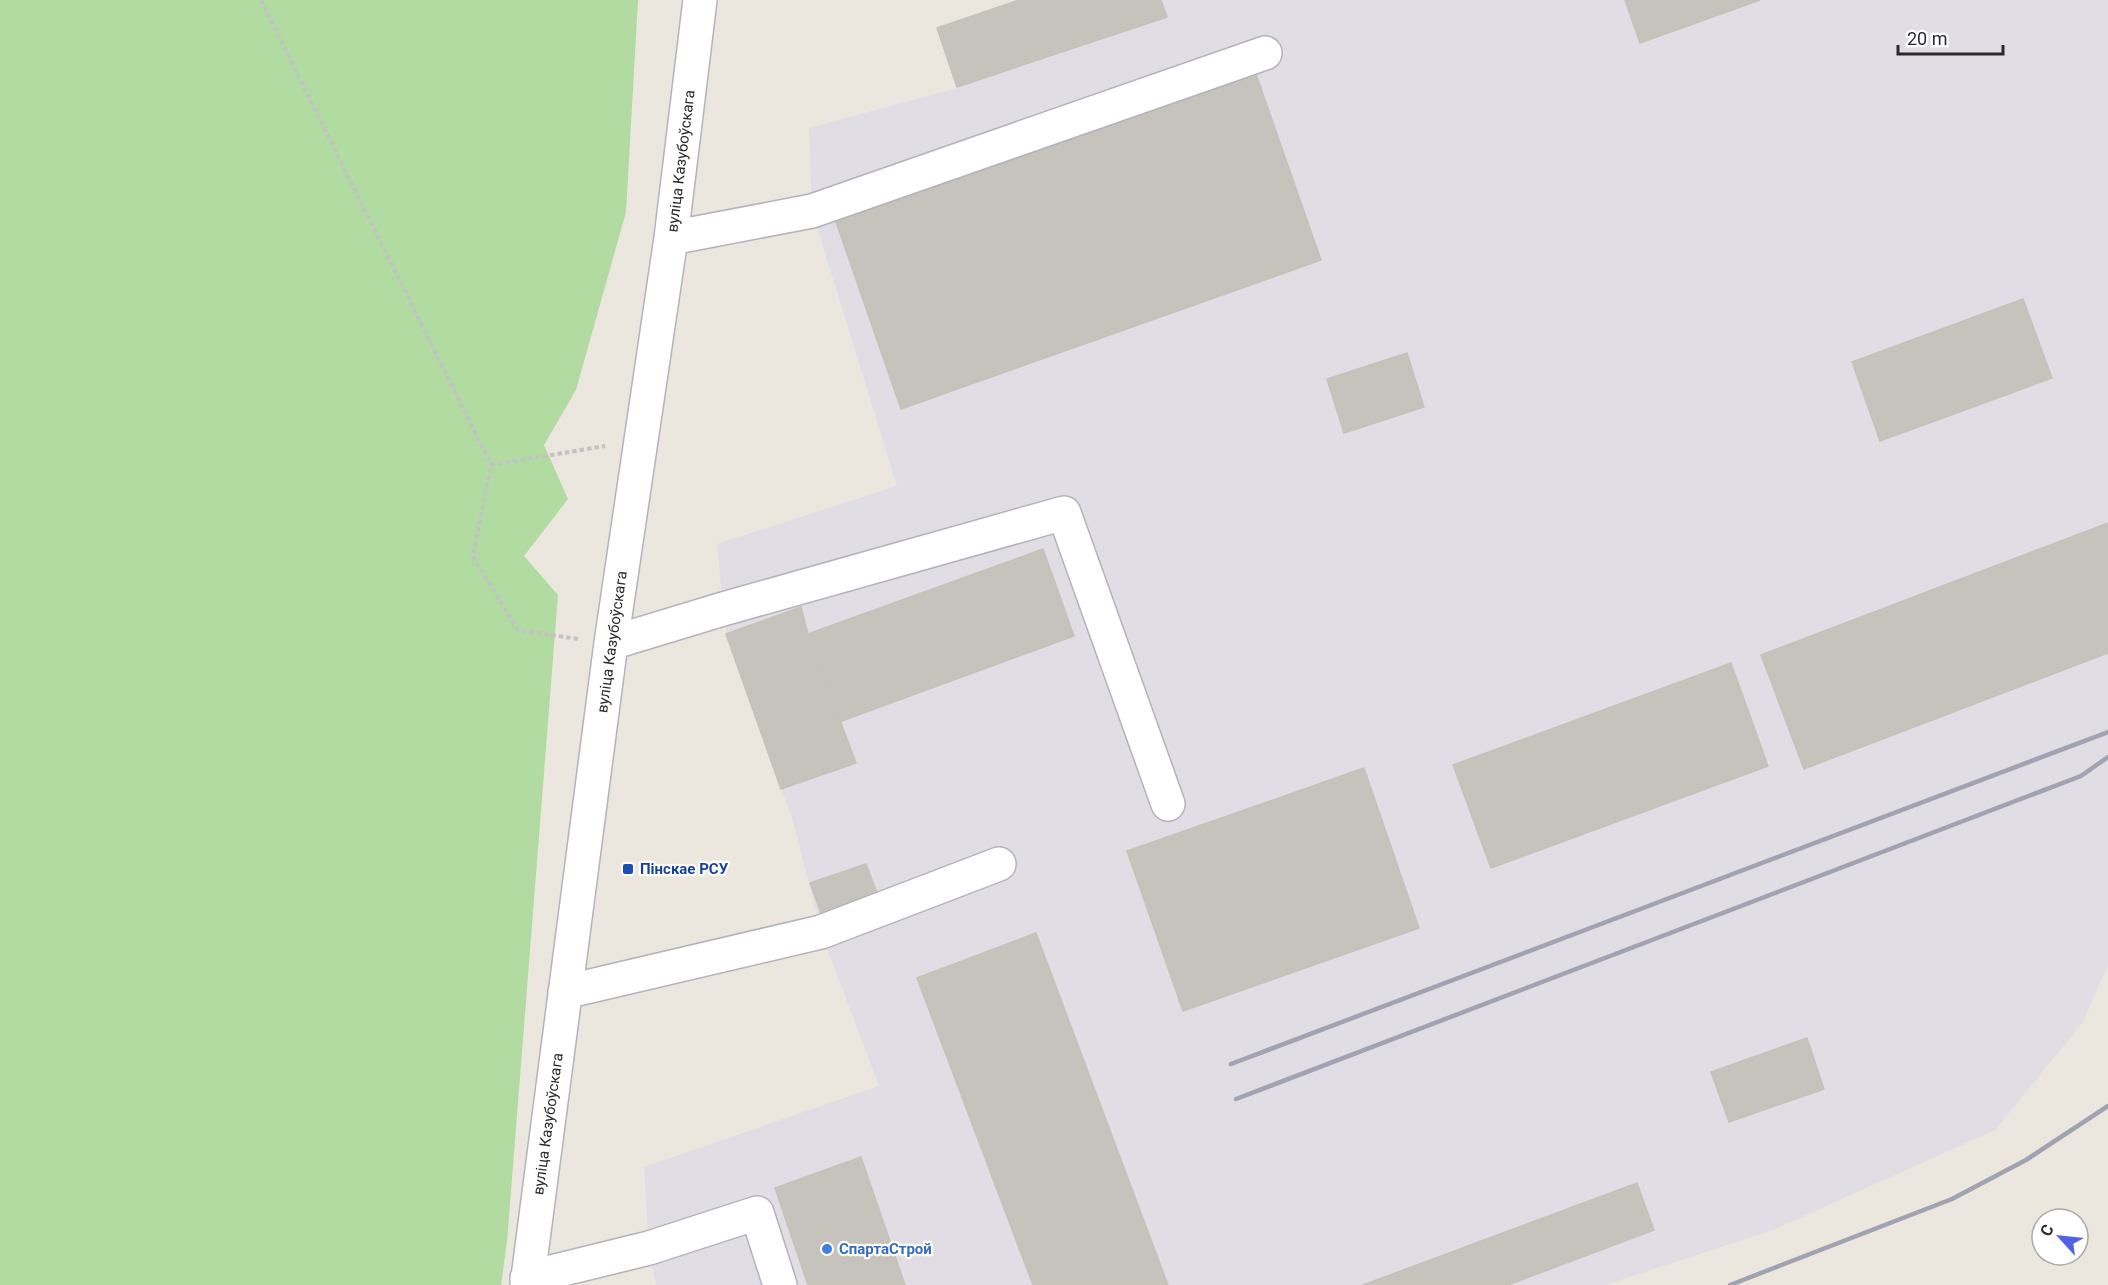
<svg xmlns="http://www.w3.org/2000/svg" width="2108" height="1285" viewBox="0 0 2108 1285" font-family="Roboto,sans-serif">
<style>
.industrial{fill:#e0dee4}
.green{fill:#b1dba1}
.building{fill:#c6c3bd;stroke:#c6c2b8;stroke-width:1.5}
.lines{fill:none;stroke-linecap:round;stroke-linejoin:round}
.minor-casing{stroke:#b2b3bc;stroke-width:36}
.path{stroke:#c3c3c3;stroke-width:4;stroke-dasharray:4.5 3;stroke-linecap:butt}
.minor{stroke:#fff;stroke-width:33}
.rail{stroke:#a1a3b2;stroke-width:4.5}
.transit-dot{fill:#1a4fb4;stroke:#fff;stroke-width:2}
.shop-dot{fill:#3f7fe0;stroke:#fff;stroke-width:2}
.labels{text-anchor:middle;stroke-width:4.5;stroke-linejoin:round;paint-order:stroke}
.street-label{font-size:15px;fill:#2a2a2a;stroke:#fff}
.transit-label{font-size:15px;font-weight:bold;fill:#164399;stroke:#fff;text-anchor:start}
.shop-label{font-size:15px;font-weight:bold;fill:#366cbe;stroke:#fff;text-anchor:start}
</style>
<rect width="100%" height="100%" fill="#ebe6de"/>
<path class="industrial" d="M 1019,0 L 2108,0 L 2108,964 L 2083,1022 L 1995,1130 L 1773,1230 L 1605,1285 L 656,1285 L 649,1248 L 644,1167 L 879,1086 L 821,932 L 794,824 L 726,634 L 717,544 L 897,486 L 812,211 L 809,128 L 957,88 L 937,28 Z"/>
<path class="green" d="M 0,0 L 638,0 L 626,212 L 576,390 L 544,445 L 568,499 L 524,556 L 558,595 L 507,1242 L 501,1285 L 0,1285 Z"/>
<path class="building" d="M 1019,0 L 1161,0 L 1167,17 L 957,87 L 937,28 Z
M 1625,0 L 1760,0 L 1640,43 Z
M 1256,74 L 1321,260 L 901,409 L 836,222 Z
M 2023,299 L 2052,378 L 1880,441 L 1852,362 Z
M 1407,353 L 1424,407 L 1344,433 L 1327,379 Z
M 2108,523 L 2108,653 L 1804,769 L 1761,655 Z
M 1043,549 L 1074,636 L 839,722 L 808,634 Z
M 801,607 L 808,634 L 856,763 L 781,789 L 726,634 Z
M 1731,663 L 1768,766 L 1491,868 L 1453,765 Z
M 1364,768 L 1419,928 L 1183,1011 L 1127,851 Z
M 866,864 L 877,893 L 821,913 L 810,883 Z
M 1036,933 L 1168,1285 L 1033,1285 L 917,978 Z
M 1807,1038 L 1824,1089 L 1729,1122 L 1711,1072 Z
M 861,1157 L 905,1285 L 808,1285 L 775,1188 Z
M 1637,1183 L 1654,1230 L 1508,1285 L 1363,1285 Z"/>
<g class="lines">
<defs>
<path id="minor" d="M 671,238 L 812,211 L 1265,53
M 611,643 L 723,609 L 1064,513 L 1168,804
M 565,992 L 821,932 L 999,864
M 527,1278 L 649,1248 L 757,1213 L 780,1285
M 527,1285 L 611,643 L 671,238 L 700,0"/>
</defs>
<use href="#minor" class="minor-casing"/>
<path class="path" d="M 261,0 L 491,465
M 578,639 L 518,630 L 473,557 L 491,465 L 605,446"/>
<use href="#minor" class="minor"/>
<path class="rail" d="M 1231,1064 L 2108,732
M 1236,1099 L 2081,776 L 2108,757
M 1730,1285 L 1952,1199 L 2026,1160 L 2108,1106"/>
</g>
<rect class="transit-dot" x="622" y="863" width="12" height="12" rx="3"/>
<circle class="shop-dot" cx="827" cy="1249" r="6"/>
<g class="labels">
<g class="street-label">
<text transform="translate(681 161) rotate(-83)" y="5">вуліца Казубоўскага</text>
<text transform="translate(612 642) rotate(-82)" y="5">вуліца Казубоўскага</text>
<text transform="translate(548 1124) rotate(-82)" y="5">вуліца Казубоўскага</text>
</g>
<g class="transit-label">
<text x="640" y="874">Пінскае РСУ</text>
</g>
<g class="shop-label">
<text x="839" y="1254">СпартаСтрой</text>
</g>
</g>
<g transform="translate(2060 1237) rotate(297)"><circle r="28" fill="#ffffff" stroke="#aaaaaa" stroke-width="1.5"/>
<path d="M0-4.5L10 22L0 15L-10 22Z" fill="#5163e5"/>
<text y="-9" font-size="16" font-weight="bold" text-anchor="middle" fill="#2a2a2a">С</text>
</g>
<path d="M1898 45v9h105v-9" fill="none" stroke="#2a2a2a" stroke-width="3"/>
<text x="1907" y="45" font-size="18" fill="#2a2a2a" stroke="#ffffff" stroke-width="4.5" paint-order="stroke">20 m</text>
</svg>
